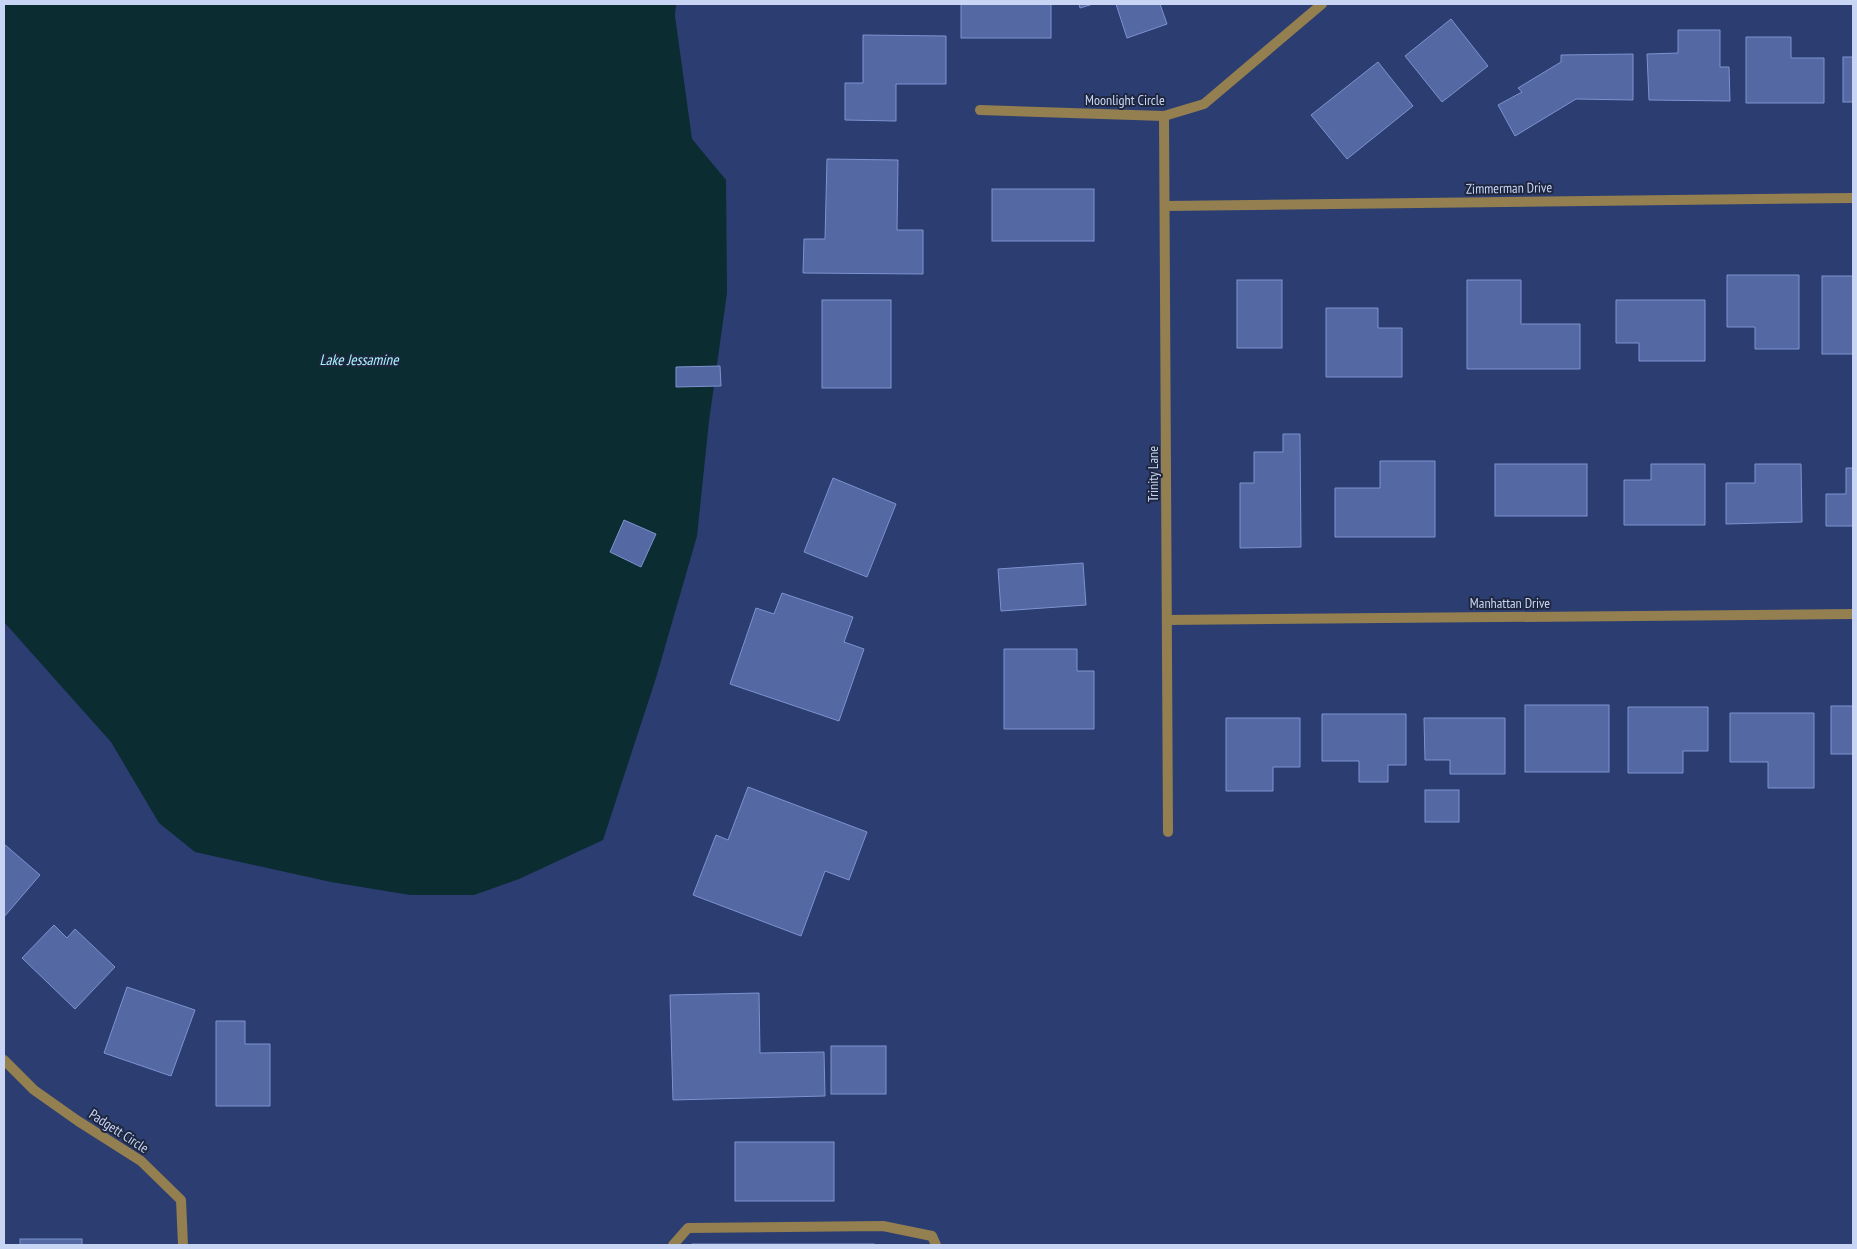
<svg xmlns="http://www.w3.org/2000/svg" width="1857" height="1249" font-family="'PT Sans Narrow',sans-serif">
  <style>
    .water { fill: #0b2c30 }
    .building { fill: #5468a3; stroke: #7d93cf }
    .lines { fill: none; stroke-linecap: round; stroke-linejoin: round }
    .lane { stroke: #937f4f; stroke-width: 10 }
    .street { stroke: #937f4f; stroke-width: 10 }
    .labels { text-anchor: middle; stroke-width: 4; stroke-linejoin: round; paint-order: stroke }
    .street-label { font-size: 14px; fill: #c8d5f5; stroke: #1e273e }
    .water-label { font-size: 15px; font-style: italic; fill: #a8f3ff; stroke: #1e273e }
  </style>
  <rect width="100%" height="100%" fill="#2c3d72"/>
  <polygon class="water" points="4,4 676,4 675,16 692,139 726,180 727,293 709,421 697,536 656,678 603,840 519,879 474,895 410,895 331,882 195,852 159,823 111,742 4,622"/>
  <g class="building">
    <rect x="961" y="4" width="90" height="34"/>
    <polygon points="1079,4 1093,4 1080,8"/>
    <polygon points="1116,4 1160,4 1167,24 1127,38"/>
    <polygon points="1451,19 1488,66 1442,102 1405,56"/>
    <polygon points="1678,30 1720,30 1720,67 1729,67 1730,101 1649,100 1647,54 1678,53"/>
    <polygon points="863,35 946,36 946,84 896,84 896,121 845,120 845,83 863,83"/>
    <polygon points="1746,37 1791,37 1791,58 1824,58 1824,103 1746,103"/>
    <polygon points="1633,54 1633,100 1576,99 1515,136 1498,105 1522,92 1518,88 1561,62 1561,55"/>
    <rect x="1843" y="57" width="10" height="45"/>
    <polygon points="1378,62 1413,106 1347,159 1311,115"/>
    <polygon points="827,159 898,160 897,230 923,230 923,274 803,273 804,239 825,239"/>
    <rect x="992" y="189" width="102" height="52"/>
    <polygon points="1727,275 1799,275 1799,349 1755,349 1755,327 1727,327"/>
    <rect x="1822" y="276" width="31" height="78"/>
    <rect x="1237" y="280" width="45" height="68"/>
    <polygon points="1467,280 1521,280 1521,324 1580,324 1580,369 1467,369"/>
    <rect x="822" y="300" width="69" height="88"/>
    <polygon points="1616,300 1705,300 1705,361 1639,361 1639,343 1616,343"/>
    <polygon points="1326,308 1378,308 1378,328 1402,328 1402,377 1326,377"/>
    <polygon points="720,366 721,386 676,387 676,367"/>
    <polygon points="1283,434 1300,434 1301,547 1240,548 1240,483 1254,483 1254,452 1283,452"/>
    <polygon points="1380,461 1435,461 1435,537 1335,537 1335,488 1380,488"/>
    <rect x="1495" y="464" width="92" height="52"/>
    <polygon points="1651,464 1705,464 1705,525 1624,525 1624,480 1651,480"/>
    <polygon points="1755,464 1801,464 1802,522 1726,524 1726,483 1755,483"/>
    <polygon points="1846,468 1853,468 1853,526 1826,526 1826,494 1846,494"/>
    <polygon points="833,478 896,504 867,577 804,552"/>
    <polygon points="624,520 656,534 641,567 610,552"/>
    <polygon points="1083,563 1086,605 1001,611 998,569"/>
    <polygon points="782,593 853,617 844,642 864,649 839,721 730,684 756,608 774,614"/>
    <polygon points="1004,649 1077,649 1077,671 1094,671 1094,729 1004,729"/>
    <rect x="1525" y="705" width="84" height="67"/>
    <rect x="1831" y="706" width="22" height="48"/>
    <polygon points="1628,707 1708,707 1708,751 1683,751 1683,773 1628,773"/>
    <polygon points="1730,713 1814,713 1814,788 1768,788 1768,762 1730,762"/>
    <polygon points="1322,714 1406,714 1406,765 1388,765 1388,782 1359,782 1359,761 1322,761"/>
    <polygon points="1226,718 1300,718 1300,767 1273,767 1273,791 1226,791"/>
    <polygon points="1424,718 1505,718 1505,774 1450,774 1450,760 1425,760"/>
    <polygon points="748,787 867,832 849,880 825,871 801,936 693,895 716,835 728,840"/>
    <rect x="1425" y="790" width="34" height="32"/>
    <polygon points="4,844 40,875 4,917"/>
    <polygon points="54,925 67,938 75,929 115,967 75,1009 22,958"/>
    <polygon points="127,987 195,1010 171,1076 104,1053"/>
    <polygon points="759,993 760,1053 824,1052 825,1096 673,1100 670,995"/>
    <polygon points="216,1021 245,1021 245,1044 270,1044 270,1106 216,1106"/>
    <rect x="831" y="1046" width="55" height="48"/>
    <rect x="735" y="1142" width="99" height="59"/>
    <rect x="20" y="1239" width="62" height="6"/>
    <rect x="692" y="1244" width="182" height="1"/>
  </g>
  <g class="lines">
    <polyline class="lane" points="673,1245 688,1228 883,1226 932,1236 936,1245"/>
    <g class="street">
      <polyline points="980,110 1164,116 1204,104 1322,4"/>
      <polyline points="1164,116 1168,832"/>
      <polyline points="1165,206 1853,198"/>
      <polyline points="1167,620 1853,614"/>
      <polyline points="4,1060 34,1090 78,1121 141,1161 181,1200 183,1245"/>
    </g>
  </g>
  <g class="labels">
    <g class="street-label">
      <text x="1125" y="105">Moonlight Circle</text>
      <text transform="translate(1509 188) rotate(-1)" y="5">Zimmerman Drive</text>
      <text transform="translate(1153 474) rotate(-90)" y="5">Trinity Lane</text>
      <text x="1510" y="608">Manhattan Drive</text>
      <text transform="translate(119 1131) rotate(33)" y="5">Padgett Circle</text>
    </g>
    <g class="water-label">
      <text x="359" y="365">Lake Jessamine</text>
    </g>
  </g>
  <rect width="1857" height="1249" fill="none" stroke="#c8d5f5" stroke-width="10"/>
</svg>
